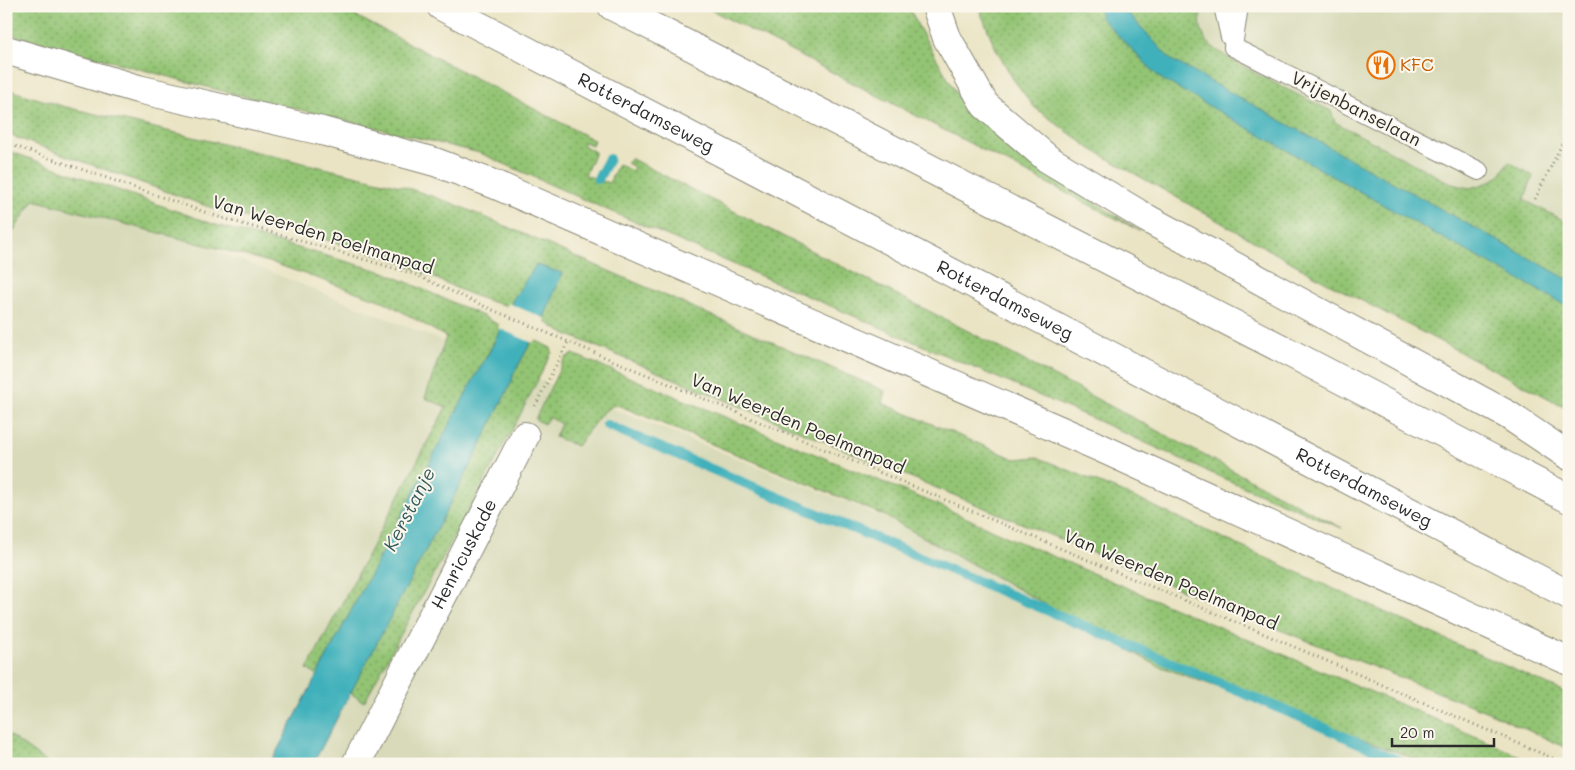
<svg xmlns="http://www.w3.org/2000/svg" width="1575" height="770" font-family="Mali,sans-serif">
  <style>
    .built { fill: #d8dab9 }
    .grass { fill: url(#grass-dots); stroke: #5f784f }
    .water { fill: #41b1bb; stroke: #366e73 }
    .pier { fill: #eae4c4 }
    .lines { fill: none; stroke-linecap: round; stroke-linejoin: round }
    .stream { stroke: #41b1bb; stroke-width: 10 }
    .lane-casing { stroke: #8a8878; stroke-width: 20 }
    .street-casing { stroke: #8a8878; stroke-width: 30 }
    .highway-casing { stroke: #8a8878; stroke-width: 30 }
    .path { stroke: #8a8878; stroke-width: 3; stroke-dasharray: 1 4; stroke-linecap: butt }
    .lane { stroke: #fff; stroke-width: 18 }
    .street { stroke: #fff; stroke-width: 28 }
    .highway { stroke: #fff; stroke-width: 28 }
    .labels { text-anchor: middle; stroke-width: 4; stroke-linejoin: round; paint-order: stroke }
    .food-label { font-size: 18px; fill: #c56008; stroke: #fbf7ec; text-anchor: start }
    .street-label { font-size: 18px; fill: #2b2b2b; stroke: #fbf7ec }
    .water-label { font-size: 19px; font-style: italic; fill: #335a5d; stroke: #fbf7ec }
  </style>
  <defs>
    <pattern id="grass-dots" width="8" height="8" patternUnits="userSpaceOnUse" patternTransform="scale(1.25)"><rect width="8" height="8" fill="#93c473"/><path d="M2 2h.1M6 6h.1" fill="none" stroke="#789f5f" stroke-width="1.8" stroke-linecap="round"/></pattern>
  </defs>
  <rect width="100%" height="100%" fill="#fbf7ec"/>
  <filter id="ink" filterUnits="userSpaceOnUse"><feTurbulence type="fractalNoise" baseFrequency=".02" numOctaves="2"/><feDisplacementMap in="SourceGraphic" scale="10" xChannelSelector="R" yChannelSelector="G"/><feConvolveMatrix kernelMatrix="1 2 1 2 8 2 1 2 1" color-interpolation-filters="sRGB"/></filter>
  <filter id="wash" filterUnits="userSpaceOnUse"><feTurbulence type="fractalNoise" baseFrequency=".0096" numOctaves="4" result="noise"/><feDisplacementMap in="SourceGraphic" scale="20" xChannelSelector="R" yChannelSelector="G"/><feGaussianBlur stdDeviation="1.12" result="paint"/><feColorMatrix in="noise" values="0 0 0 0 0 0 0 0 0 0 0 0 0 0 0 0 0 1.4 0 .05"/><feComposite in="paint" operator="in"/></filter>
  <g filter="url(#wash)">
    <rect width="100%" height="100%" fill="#eae4c4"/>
    <g class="built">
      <polygon points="1202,6 1569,6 1569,223 1524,200 1533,176 1509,163 1498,177 1484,184 1470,188 1452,184 1335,121 1331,111 1228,58 1207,42 1200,27"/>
      <polygon points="6,167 10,168 1501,764 6,764"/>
    </g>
    <g class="grass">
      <polygon points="6,6 337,6 594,140 592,145 584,142 583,145 595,152 585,175 609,183 618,164 632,171 634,167 627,163 630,158 968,331 1342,528 1220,477 1098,421 605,209 480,153 214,89 6,33"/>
      <polygon points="710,6 811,6 818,9 824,9 826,6 909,6 917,24 958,96 1002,141 1058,179 1140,231 709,9"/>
      <path d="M978 6H1202C1200 19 1199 29 1206 40 1216 57 1308 99 1331 111L1335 122 1452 184 1470 188 1484 184 1498 177 1509 162 1533 176 1524 200 1569 223V409L1328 283 1091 149 1034 107 1013 79 995 47Z"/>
      <path d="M6 86 16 92 66 107 405 187 452 203 494 221 885 391 882 403 1015 459 1037 457 1131 496 1391 615 1569 694V749L1488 712 1242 615 559 331 543 320 562 273 536 265 509 306C466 298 429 272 387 257L212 208 6 134Z"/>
      <polygon points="6,150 213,224 384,272 483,316 502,327 317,675 307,669 446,407 425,398 446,337 385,302 273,263 34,200 12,233 6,230"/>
      <polygon points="533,339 551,348 552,352 517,421 364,702 350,693 469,468 512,381 513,375"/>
      <polygon points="573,354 943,507 1010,538 1477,737 1537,764 1430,764 1156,665 883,515 620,406 614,405 602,413 577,446 555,437 561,424 549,417 544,424 535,419 565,358"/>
      <polygon points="6,733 49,764 6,764"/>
    </g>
    <g class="water">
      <polygon points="1098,6 1122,6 1170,59 1569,280 1569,307 1408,219 1160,78 1101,18"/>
      <polygon points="536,265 562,273 543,320 513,375 512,381 469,468 313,764 270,764 472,382 492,347 513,299"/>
    </g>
    <polygon class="pier" points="508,303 546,319 533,343 498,328"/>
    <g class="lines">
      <g class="stream">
        <polyline points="598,179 609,159"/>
        <polyline points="607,425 1300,717 1406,764"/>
      </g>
    </g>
  </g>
  <g filter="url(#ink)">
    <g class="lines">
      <g class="lane-casing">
        <g id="lane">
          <polyline points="1223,6 1230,37"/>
          <polyline points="1239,6 1233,47 1479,171"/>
        </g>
      </g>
      <g class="street-casing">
        <g id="street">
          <path id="s1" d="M356 764 525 436"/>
        </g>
      </g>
      <g class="highway-casing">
        <g id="highway">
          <path id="s2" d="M441 6 1569 595"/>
          <polyline points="612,6 1292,354 1569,499"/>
          <polyline points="936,6 947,38 985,105 1048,159 1146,218 1508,415 1569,456"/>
          <polyline points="6,50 138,89 322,131 435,162 496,185 1101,448 1569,661"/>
        </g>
      </g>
      <g class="path">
        <polyline points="6,143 219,217 414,274 488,308 1262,633 1566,764"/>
        <polyline points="1535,199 1569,130"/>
        <polyline points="535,406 568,342"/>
      </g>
      <use href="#lane" class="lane"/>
      <use href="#street" class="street"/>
      <use href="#highway" class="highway"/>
    </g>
  </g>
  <defs>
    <g id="restaurant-ring" transform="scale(1.4375)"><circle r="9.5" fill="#fbf7ec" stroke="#e8710a" stroke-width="1.5"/><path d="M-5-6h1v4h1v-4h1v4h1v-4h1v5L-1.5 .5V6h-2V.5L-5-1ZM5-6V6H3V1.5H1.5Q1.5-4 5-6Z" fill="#e8710a"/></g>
  </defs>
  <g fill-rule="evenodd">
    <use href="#restaurant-ring" x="1381" y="65"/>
  </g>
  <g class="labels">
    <g class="food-label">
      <text x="1400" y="71">KFC</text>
    </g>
    <g class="street-label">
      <text transform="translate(1356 109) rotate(27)" y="6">Vrijenbanselaan</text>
      <text dy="6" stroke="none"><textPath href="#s2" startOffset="231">Rotterdamseweg</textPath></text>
      <text transform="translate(323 235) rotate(17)" y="6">Van Weerden Poelmanpad</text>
      <text dy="6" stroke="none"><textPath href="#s2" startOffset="636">Rotterdamseweg</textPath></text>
      <text transform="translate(798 424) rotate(23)" y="6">Van Weerden Poelmanpad</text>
      <text dy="6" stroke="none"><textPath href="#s2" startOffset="1041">Rotterdamseweg</textPath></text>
      <text dy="6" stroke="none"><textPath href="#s1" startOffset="236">Henricuskade</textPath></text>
      <text transform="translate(1171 580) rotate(23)" y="6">Van Weerden Poelmanpad</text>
    </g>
    <g class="water-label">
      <text transform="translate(409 509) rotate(-63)" y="7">Kerstanje</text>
    </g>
  </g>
  <rect width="1575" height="770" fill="none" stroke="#fbf7ec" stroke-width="25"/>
  <path d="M1392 738v8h102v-8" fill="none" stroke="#2b2b2b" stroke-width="2.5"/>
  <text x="1400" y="738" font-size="15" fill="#2b2b2b" stroke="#fbf7ec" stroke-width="4" paint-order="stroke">20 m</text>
</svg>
